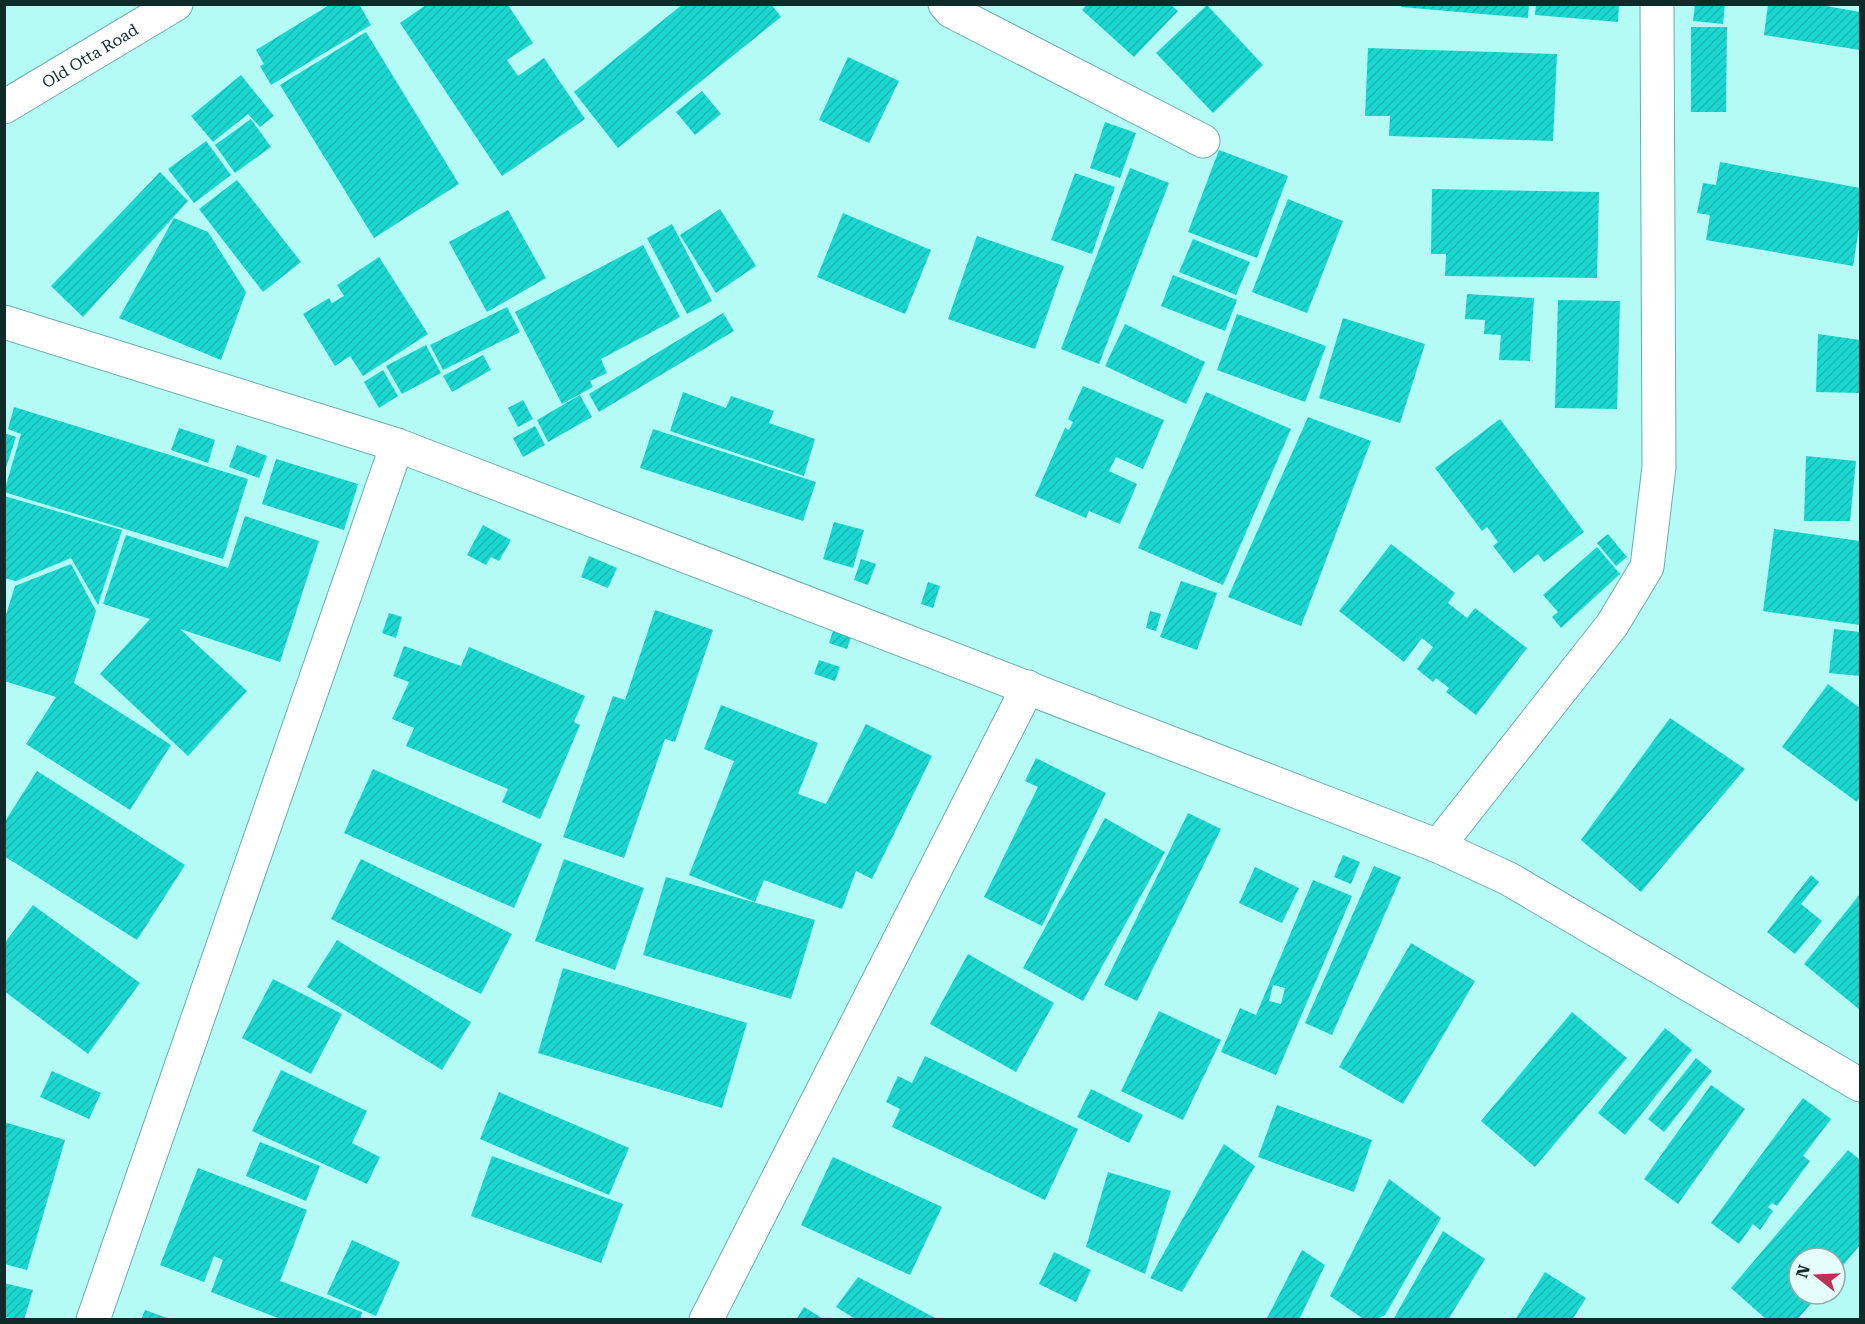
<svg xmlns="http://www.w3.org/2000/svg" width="1865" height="1324" font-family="'Roboto Serif',serif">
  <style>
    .building { fill: url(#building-hatch); fill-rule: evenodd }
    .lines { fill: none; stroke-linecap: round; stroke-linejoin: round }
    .minor-casing { stroke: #69ada9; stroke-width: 35 }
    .minor { stroke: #fff; stroke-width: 33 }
    .labels { text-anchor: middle; stroke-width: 5; stroke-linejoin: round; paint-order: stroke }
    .street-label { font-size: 16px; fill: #0e2b2a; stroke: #e3fefb }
  </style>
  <defs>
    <pattern id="building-hatch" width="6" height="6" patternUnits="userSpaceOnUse" patternTransform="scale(1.5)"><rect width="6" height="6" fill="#1bd7d0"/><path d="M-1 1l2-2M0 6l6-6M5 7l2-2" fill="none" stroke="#18b9b3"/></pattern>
  </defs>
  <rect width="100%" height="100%" fill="#b4faf5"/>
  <g class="building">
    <polygon points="331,4 359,4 371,25 271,85 260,66 264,64 256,50"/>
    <polygon points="683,4 771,4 781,17 618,148 574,92"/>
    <polygon points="1087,4 1170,4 1178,11 1134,57 1082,10"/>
    <polygon points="1402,4 1529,4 1528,18 1401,7"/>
    <polygon points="1536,4 1619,4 1618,22 1535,15"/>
    <polygon points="1695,4 1725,4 1723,24 1693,21"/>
    <polygon points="1768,4 1815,4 1860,12 1860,50 1764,35"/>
    <polygon points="426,5 508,5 533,43 507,60 518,76 544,58 585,119 502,176 400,23"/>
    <polygon points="1207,5 1263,65 1213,113 1156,53"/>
    <polygon points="1691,27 1727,27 1726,112 1691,112"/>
    <polygon points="366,32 459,184 374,238 280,85"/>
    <polygon points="1368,48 1557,54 1553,141 1389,136 1390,116 1365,116"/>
    <polygon points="848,57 899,81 869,143 819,120"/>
    <polygon points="241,75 274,116 260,127 248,114 213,142 191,116"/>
    <polygon points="702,91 721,114 695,135 676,112"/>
    <polygon points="251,119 271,147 235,173 215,145"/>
    <polygon points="1105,122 1136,133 1120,178 1090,168"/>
    <polygon points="206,141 231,175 194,203 168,169"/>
    <polygon points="1219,150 1288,176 1257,258 1188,232"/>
    <polygon points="1720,162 1860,188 1860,222 1853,266 1706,240 1710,215 1697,213 1703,183 1716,185"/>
    <polygon points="1130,168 1169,183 1099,364 1061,349"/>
    <polygon points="160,172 188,201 83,317 51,286"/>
    <polygon points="1075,173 1115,187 1092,254 1051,240"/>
    <polygon points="237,180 301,262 263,292 199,209"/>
    <polygon points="1432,189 1599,192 1597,278 1445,276 1446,254 1431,254"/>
    <polygon points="1288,199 1343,221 1307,313 1252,292"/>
    <polygon points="720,209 756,266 716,293 680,235"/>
    <polygon points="508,210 546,278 487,312 449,242"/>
    <polygon points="843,213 931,250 905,314 817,277"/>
    <polygon points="174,218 208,232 246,292 221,360 119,318"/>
    <polygon points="672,224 712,301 687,314 647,238"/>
    <polygon points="977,236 1064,266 1035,349 948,319"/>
    <polygon points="1193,239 1250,262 1236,295 1179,272"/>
    <polygon points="643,245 680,317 601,359 607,373 590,381 593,387 562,404 515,312"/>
    <polygon points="379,257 428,334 363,376 350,356 335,366 303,314 329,298 332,303 344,296 337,285"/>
    <polygon points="1173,275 1237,300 1225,331 1161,306"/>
    <polygon points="1467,294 1534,298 1530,361 1499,360 1501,335 1484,334 1485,320 1465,319"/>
    <polygon points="1558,300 1620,301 1617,409 1555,408"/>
    <polygon points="507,307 520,332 443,370 430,345"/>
    <polygon points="723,313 734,331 599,412 589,394"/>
    <polygon points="1237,314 1326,346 1305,402 1217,370"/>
    <polygon points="1343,318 1425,344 1400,423 1319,398"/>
    <polygon points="1125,324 1205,362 1186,404 1105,366"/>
    <polygon points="1818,334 1860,340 1860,393 1816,392"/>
    <polygon points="426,345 441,373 402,394 386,366"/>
    <polygon points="483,355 491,370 452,392 443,376"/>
    <polygon points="383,370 398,396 379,408 364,382"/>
    <polygon points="1083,386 1164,420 1143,469 1116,457 1109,471 1137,484 1120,524 1089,511 1086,518 1035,496 1065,428 1069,430 1073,422 1068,419"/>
    <polygon points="683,392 726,408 731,396 774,411 769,423 815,439 804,476 670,431"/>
    <polygon points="1206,392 1291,429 1223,585 1138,548"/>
    <polygon points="580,395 592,417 548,442 537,420"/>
    <polygon points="523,400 533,419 518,427 508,408"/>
    <polygon points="14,407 248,479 223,559 4,492 21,434 8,429"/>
    <polygon points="1308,417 1371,441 1301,626 1228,597"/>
    <polygon points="1500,419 1584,532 1544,562 1538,554 1514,573 1493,546 1498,542 1487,527 1482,531 1435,468"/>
    <polygon points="535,426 545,445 523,457 513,438"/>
    <polygon points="179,428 215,440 208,463 171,450"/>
    <polygon points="653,429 816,482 803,521 640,468"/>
    <polygon points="4,433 16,437 5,471 4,471"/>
    <polygon points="237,445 267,456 259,478 229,467"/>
    <polygon points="1806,456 1856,461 1850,521 1804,521"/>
    <polygon points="276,459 358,484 344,530 262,504"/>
    <polygon points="4,496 122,530 98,605 71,558 16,581 4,578"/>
    <polygon points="245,516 319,541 280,662 180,629 247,691 188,756 100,674 150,619 103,604 126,535 228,568"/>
    <polygon points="834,522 864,530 853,568 823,559"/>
    <polygon points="483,525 511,540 499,561 491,557 486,565 467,555"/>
    <polygon points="1774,529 1860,541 1860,625 1763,611"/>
    <polygon points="1608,534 1627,557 1616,566 1597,543"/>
    <polygon points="1391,544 1455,593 1448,603 1467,618 1475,608 1527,648 1476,715 1446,692 1449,688 1436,678 1433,682 1417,669 1433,647 1422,638 1404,662 1339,611"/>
    <polygon points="1597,547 1620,574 1561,628 1552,617 1558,612 1543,595"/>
    <polygon points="589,556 617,568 608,588 581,577"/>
    <polygon points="861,559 876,564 868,585 854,580"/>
    <polygon points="71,564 96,611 74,683 171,745 130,810 26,744 56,697 4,681 4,621 15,586"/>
    <polygon points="1181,581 1217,593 1197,650 1160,637"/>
    <polygon points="928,582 940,586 933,608 921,604"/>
    <polygon points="655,610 713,630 675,742 665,739 624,858 563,837 613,696 625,700"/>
    <polygon points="1150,611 1161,614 1156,631 1146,628"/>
    <polygon points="389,613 402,617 396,638 382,633"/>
    <polygon points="834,628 852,634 847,649 829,643"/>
    <polygon points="1834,629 1860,632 1860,676 1829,673"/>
    <polygon points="404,646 461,666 469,647 585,696 574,722 580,725 540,819 502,802 508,789 406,746 414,728 392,719 409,682 393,676"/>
    <polygon points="819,660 840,667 835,681 814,674"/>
    <polygon points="1828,684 1860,708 1860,797 1857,802 1782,747"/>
    <polygon points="721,705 818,743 798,794 826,804 866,724 932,756 872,879 856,871 842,909 764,880 755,902 689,875 734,761 704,749"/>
    <polygon points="1670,718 1745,769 1641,892 1581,840"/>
    <polygon points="1036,758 1106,793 1042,926 984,897 1038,787 1025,781"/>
    <polygon points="373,769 542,844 514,908 344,833"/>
    <polygon points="37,771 185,865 137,940 4,856 4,823"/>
    <polygon points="1188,813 1221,829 1137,1001 1104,985"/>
    <polygon points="1105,818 1165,852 1083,1001 1023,968"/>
    <polygon points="1343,855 1360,862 1351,884 1334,877"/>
    <polygon points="361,859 512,934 481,994 331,919"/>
    <polygon points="564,859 644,888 615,970 535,941"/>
    <polygon points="1374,866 1401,877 1332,1035 1305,1023"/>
    <polygon points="1255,867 1299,888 1282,923 1239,903"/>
    <polygon points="1811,875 1819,882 1801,904 1822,921 1795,954 1767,932"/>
    <polygon points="666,877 815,920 791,999 643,955"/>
    <path d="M1313 880 1352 896 1276 1075 1221 1052 1240 1008 1256 1015ZM1273 985 1285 988 1281 1004 1269 1001Z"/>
    <polygon points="1860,894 1860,1010 1804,964"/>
    <polygon points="33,905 140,983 88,1054 4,991 4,944"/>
    <polygon points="337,940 471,1022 442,1070 307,987"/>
    <polygon points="1411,943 1475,981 1403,1104 1339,1067"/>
    <polygon points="968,954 1054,1003 1016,1072 930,1024"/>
    <polygon points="563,968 747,1023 722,1108 538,1053"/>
    <polygon points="273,979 342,1014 311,1074 242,1038"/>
    <polygon points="1159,1011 1221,1040 1183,1120 1121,1091"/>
    <polygon points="1572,1012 1627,1058 1535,1167 1481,1121"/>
    <polygon points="1665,1028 1692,1050 1625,1135 1598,1113"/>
    <polygon points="925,1056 1078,1129 1045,1200 892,1127 900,1109 886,1102 898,1076 912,1083"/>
    <polygon points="1696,1058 1712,1071 1664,1132 1648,1119"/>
    <polygon points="281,1070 367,1111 352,1143 380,1157 367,1184 252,1131"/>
    <polygon points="52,1071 101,1093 89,1119 40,1097"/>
    <polygon points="1711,1085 1745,1109 1678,1204 1644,1179"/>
    <polygon points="1091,1089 1143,1115 1129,1143 1077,1117"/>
    <polygon points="499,1092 629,1148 609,1195 480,1139"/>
    <polygon points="1803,1098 1831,1119 1803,1156 1810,1161 1777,1206 1772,1203 1768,1207 1773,1211 1760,1230 1753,1224 1739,1244 1711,1223"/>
    <polygon points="1277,1105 1372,1140 1354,1192 1258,1157"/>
    <polygon points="4,1122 65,1140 27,1270 4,1264"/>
    <polygon points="260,1142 320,1166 306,1201 246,1176"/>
    <polygon points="1224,1144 1255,1166 1182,1292 1150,1278"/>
    <polygon points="1848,1150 1860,1160 1860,1245 1835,1275 1835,1258 1799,1258 1799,1294 1819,1294 1797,1320 1767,1320 1731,1288"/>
    <polygon points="492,1156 623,1204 601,1263 471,1216"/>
    <polygon points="833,1157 942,1207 910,1275 801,1225"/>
    <polygon points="198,1168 307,1210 280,1281 362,1312 360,1320 283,1320 211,1292 223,1260 214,1256 204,1282 160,1265"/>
    <polygon points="1108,1172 1171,1191 1145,1274 1086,1247"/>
    <polygon points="1389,1179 1441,1218 1385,1315 1375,1320 1365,1320 1330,1296"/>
    <polygon points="1443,1231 1485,1259 1448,1320 1393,1320"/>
    <polygon points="352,1240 400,1262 376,1316 327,1294"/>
    <polygon points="1302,1250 1325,1265 1299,1320 1266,1320"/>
    <polygon points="1054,1252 1091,1270 1076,1302 1039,1284"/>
    <polygon points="1545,1272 1586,1298 1572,1320 1515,1320"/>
    <polygon points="858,1277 939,1320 857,1320 836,1307"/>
    <polygon points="4,1283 33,1290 24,1320 4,1317"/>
    <polygon points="804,1307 825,1320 796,1320"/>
    <polygon points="145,1310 170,1319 170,1320 141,1320"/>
  </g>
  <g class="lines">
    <g class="minor-casing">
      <g id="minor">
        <polyline points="945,4 951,11 1203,141"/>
        <path id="s1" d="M4 107 176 4"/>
        <polyline points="4,322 397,445 93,1320"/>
        <polyline points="397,445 1438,846 1509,879 1860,1085"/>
        <polyline points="1438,846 1612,625 1647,567 1659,467 1657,4"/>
        <polyline points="706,1320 1028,687"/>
      </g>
    </g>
    <use href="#minor" class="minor"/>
  </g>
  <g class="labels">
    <g class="street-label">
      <text dy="6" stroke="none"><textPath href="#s1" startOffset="100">Old Otta Road</textPath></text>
    </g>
  </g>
  <rect width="1865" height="1324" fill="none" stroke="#0e2b2a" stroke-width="12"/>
  <g transform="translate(1817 1276) rotate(288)"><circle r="28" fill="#e3fefb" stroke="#8eaaa7" stroke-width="1.5"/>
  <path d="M0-4.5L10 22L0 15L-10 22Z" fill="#c03056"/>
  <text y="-9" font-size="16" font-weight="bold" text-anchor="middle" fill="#0e2b2a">N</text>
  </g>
</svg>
